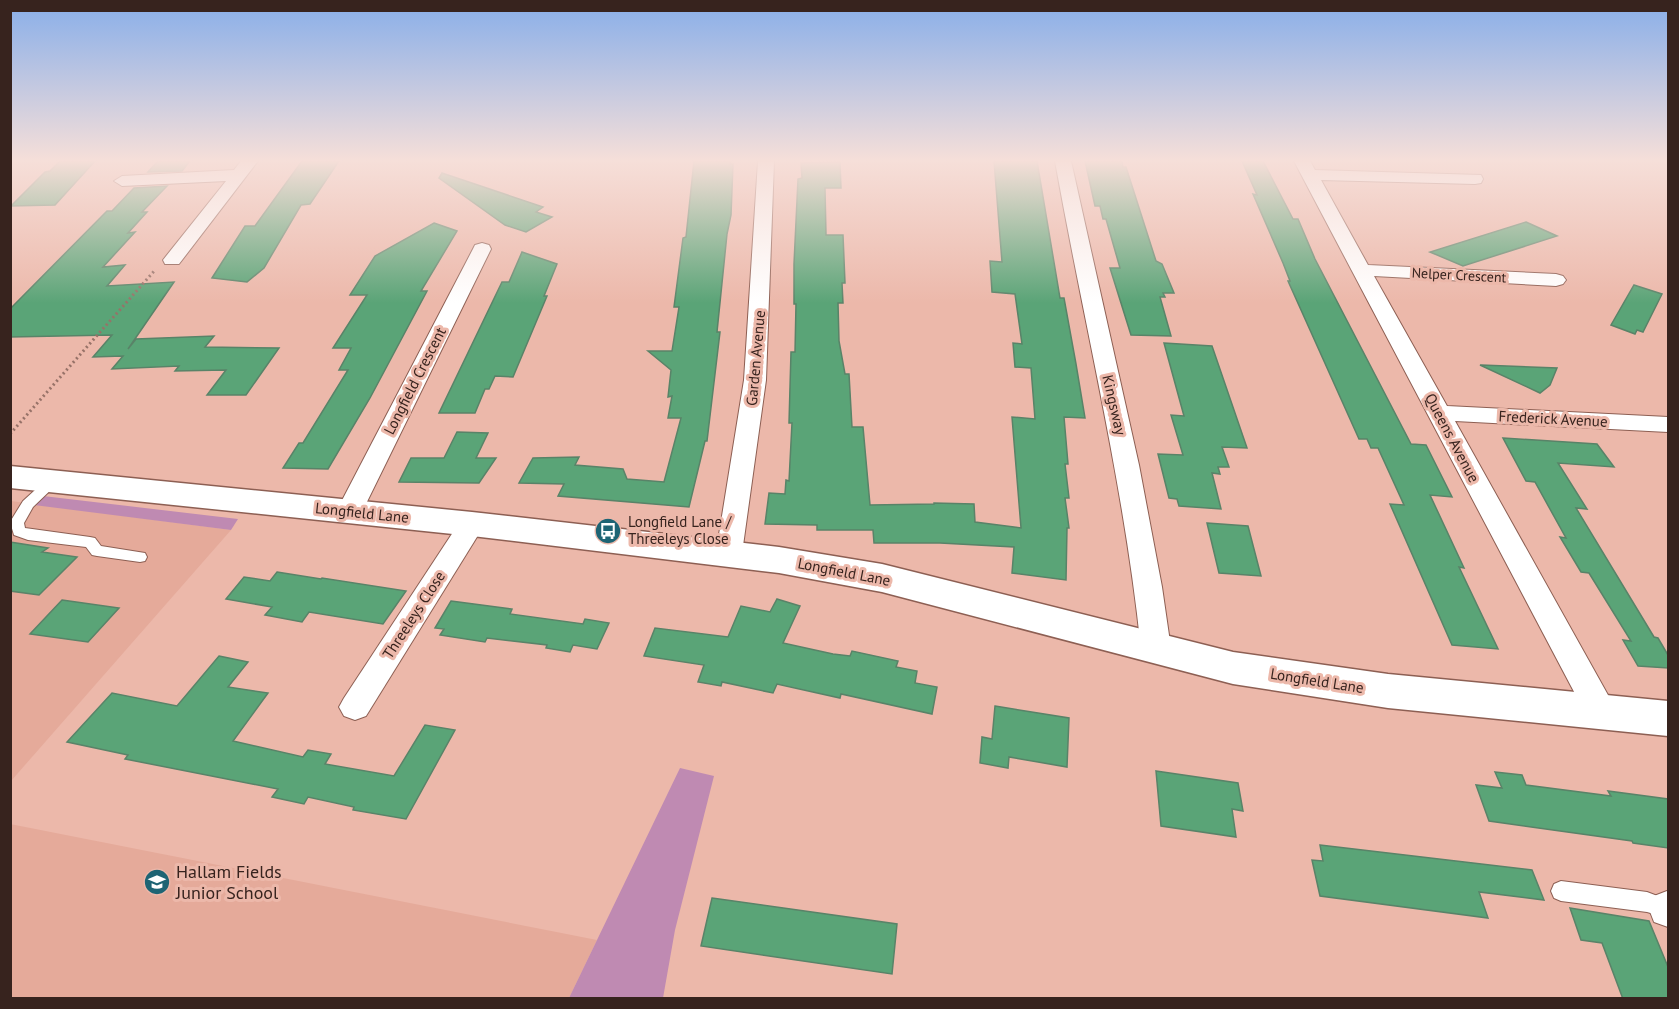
<svg xmlns="http://www.w3.org/2000/svg" width="1679" height="1009" font-family="'PT Sans',sans-serif">
  <style>
    .built { fill: #e5aa9a }
    .green { fill: #bf8ab2 }
    .building { fill: #5aa477; stroke: #598368; stroke-width: 1.5 }
    .lines { fill: none; stroke-linecap: round; stroke-linejoin: round }
    .service-casing { stroke: #8d5f53; stroke-width: 2 }
    .minor-casing { stroke: #8d5f53; stroke-width: 2 }
    .tertiary-casing { stroke: #8d5f53; stroke-width: 3 }
    .path { stroke: #977268; stroke-width: 3; stroke-dasharray: 2 3; stroke-linecap: butt }
    .service { fill: #fff; fill-rule: evenodd }
    .minor { fill: #fff; fill-rule: evenodd }
    .tertiary { fill: #fff; fill-rule: evenodd }
    .labels { text-anchor: middle; stroke-width: 6; stroke-linejoin: round; paint-order: stroke }
    .far-street-label { font-size: 14px; fill: #37231e; stroke: #ecb8aa }
    .street-label { font-size: 15px; fill: #37231e; stroke: #ecb8aa }
    .poi-label { font-size: 15px; fill: #37231e; stroke: #ecb8aa; text-anchor: start }
    .near-poi-label { font-size: 18px; fill: #37231e; stroke: #ecb8aa; text-anchor: start }
  </style>
  <rect width="100%" height="100%" fill="#ecb8aa"/>
  <g class="built">
    <polygon points="11,501 231,530 11,781"/>
    <polygon points="10,824 597,940 569,998 11,998"/>
  </g>
  <g class="green">
    <polygon points="43,496 238,519 231,530 34,505"/>
    <polygon points="680,768 714,776 675,930 663,998 569,998"/>
  </g>
  <g class="building">
    <polygon points="60,161 95,161 55,205 11,206 45,172 50,171"/>
    <polygon points="158,161 190,161 182,171 148,172"/>
    <polygon points="302,161 339,161 310,204 301,205 264,268 247,282 212,278 245,226 255,226"/>
    <polygon points="694,161 731,161 730,164 733,164 731,215 727,234 717,332 720,332 707,441 705,441 689,507 558,496 564,484 519,483 533,458 579,457 575,465 623,469 627,479 664,482 681,418 668,418 672,396 668,397 671,370 648,351 672,351 679,307 674,307 683,238 686,237"/>
    <polygon points="994,161 1037,161 1060,298 1064,298 1076,364 1085,418 1064,417 1068,464 1065,464 1069,498 1065,498 1069,528 1067,528 1066,580 1012,573 1014,547 940,543 874,543 873,530 817,530 817,525 765,524 769,493 785,494 786,480 789,481 792,423 789,423 791,352 795,352 796,304 794,304 794,264 798,179 802,178 801,163 840,162 841,188 825,188 826,235 843,235 845,283 842,283 843,303 838,303 839,341 845,374 849,374 852,427 863,427 870,505 934,504 934,503 974,504 975,522 1021,528 1012,417 1035,419 1031,368 1015,367 1013,343 1022,344 1015,294 992,292 990,261 1002,262"/>
    <polygon points="1085,161 1122,161 1123,167 1126,167 1156,261 1162,264 1174,293 1163,293 1165,297 1160,297 1171,336 1131,335 1110,268 1120,268 1106,219 1103,219 1100,206 1095,206"/>
    <polygon points="1242,161 1263,161 1293,219 1298,219 1315,259 1411,444 1426,445 1452,497 1430,495 1464,568 1459,567 1498,649 1452,645 1390,504 1404,505 1378,448 1371,448 1367,439 1359,439 1288,281 1290,281 1283,263 1253,194 1257,195"/>
    <polygon points="442,173 543,207 536,212 552,217 526,232 505,225 439,178"/>
    <polygon points="167,186 142,212 147,212 128,233 135,232 103,267 125,265 107,286 174,282 128,349 136,339 214,336 205,347 279,348 246,395 207,395 226,370 175,371 179,366 112,369 123,356 93,357 112,335 10,337 10,309 107,211 112,211 134,188"/>
    <polygon points="1526,222 1557,236 1463,266 1430,252"/>
    <polygon points="434,223 457,231 421,291 427,291 370,398 328,469 283,468 299,443 303,443 348,370 339,370 351,348 333,348 367,295 350,295 375,256"/>
    <polygon points="522,252 557,264 544,296 547,296 513,377 495,376 489,389 485,389 475,413 439,413 502,282 509,282"/>
    <polygon points="1634,285 1662,294 1643,332 1637,330 1635,334 1611,325"/>
    <polygon points="1164,343 1212,346 1247,448 1222,447 1229,467 1218,467 1220,474 1212,473 1221,509 1179,506 1177,499 1169,498 1158,454 1183,455 1171,415 1184,416"/>
    <polygon points="1480,365 1481,365 1557,368 1550,385 1540,393"/>
    <polygon points="457,432 488,433 476,458 496,458 479,483 399,482 411,458 444,458"/>
    <polygon points="1503,438 1597,444 1614,467 1558,463 1587,509 1576,508 1654,637 1658,638 1668,655 1668,668 1638,666 1623,640 1631,641 1589,573 1581,572 1560,537 1566,538 1535,482 1526,481"/>
    <polygon points="1207,523 1248,526 1261,576 1219,573"/>
    <polygon points="10,542 48,548 42,552 77,557 39,595 10,591"/>
    <polygon points="277,572 321,579 322,578 406,591 383,624 309,612 302,622 265,615 272,607 226,599 244,577 270,581"/>
    <polygon points="777,599 800,606 783,643 833,654 850,656 852,651 898,661 896,667 917,671 915,683 937,687 932,714 841,694 840,698 777,684 773,693 722,682 721,686 698,682 704,665 644,656 655,628 728,637 741,606 770,612"/>
    <polygon points="62,600 119,608 88,642 30,634"/>
    <polygon points="451,601 512,609 510,614 583,624 585,619 609,623 597,649 573,645 570,652 546,648 547,645 487,638 485,642 440,635 444,629 435,628"/>
    <polygon points="219,656 248,662 228,687 268,693 233,741 303,757 308,750 331,754 325,764 394,776 425,725 455,730 406,819 353,810 354,807 308,797 304,804 272,797 278,789 125,759 128,755 67,742 112,693 177,706"/>
    <polygon points="995,706 1069,718 1067,767 1009,757 1008,768 980,763 982,737 992,739"/>
    <polygon points="1156,771 1238,783 1243,811 1232,809 1236,837 1161,826"/>
    <polygon points="1495,772 1522,775 1526,785 1611,796 1608,791 1668,799 1668,848 1633,843 1632,841 1489,821 1476,785 1502,788"/>
    <polygon points="1320,845 1532,870 1544,900 1479,892 1488,918 1320,896 1312,860 1323,861"/>
    <polygon points="712,898 897,924 892,974 701,946"/>
    <polygon points="1570,908 1649,921 1668,967 1668,999 1623,999 1602,943 1581,940"/>
  </g>
  <g class="lines">
    <g class="service-casing">
      <g id="service">
        <polygon points="51,478 58,483 33,507 24,523 25,528 90,537 95,538 101,546 145,553 147,557 145,561 140,562 97,556 92,555 86,547 28,540 14,535 10,522 23,501 46,480"/>
        <polygon points="1561,881 1647,892 1668,900 1668,918 1647,912 1561,901 1554,898 1551,891 1554,884"/>
      </g>
    </g>
    <g class="minor-casing">
      <g id="minor">
        <polygon points="241,161 258,161 179,264 165,264 163,260 226,181 122,186 114,181 122,176 234,170"/>
        <polygon points="758,161 774,161 766,380 742,553 738,560 729,563 720,560 716,553 744,380"/>
        <path d="M1055 161H1071L1139 465 1162 587 1171 649 1166 657 1156 661 1146 657 1141 649C1124 484 1084 324 1055 161Z"/>
        <polygon points="1294,161 1310,161 1315,170 1481,175 1483,179 1481,183 1475,184 1321,180 1368,265 1556,274 1563,276 1566,280 1563,284 1556,286 1374,276 1447,406 1668,417 1668,432 1455,421 1613,704 1618,714 1613,724 1602,728 1591,724"/>
        <polygon points="482,243 489,245 491,249 362,512 358,518 349,521 340,518 336,512 473,249 475,245"/>
        <polygon points="472,515 481,517 485,524 366,716 355,720 344,716 339,707 344,698 463,517"/>
        <polygon points="1667,891 1668,891 1668,927 1654,922 1649,909 1654,896"/>
      </g>
    </g>
    <g class="tertiary-casing">
      <polygon id="tertiary" points="10,466 472,512 779,547 882,564 1233,652 1388,674 1668,701 1668,736 1388,708 1233,684 882,592 779,573 472,536 10,488"/>
    </g>
    <polyline class="path" points="10,434 155,270"/>
    <use href="#service" class="service"/>
    <use href="#minor" class="minor"/>
    <use href="#tertiary" class="tertiary"/>
  </g>
  <linearGradient id="sky" x2="0" y2="1"><stop stop-color="#88aee9"/><stop offset="0.53" stop-color="#f6dfd9"/><stop offset="1" stop-color="#f6dfd9" stop-opacity="0"/></linearGradient>
  <rect width="1679" height="303" fill="url(#sky)"/>
  <defs>
    <g id="bus-disc" transform="scale(1.35)"><circle r="9.5" fill="#1e6474" stroke="#ecb8aa"/><path d="M-5-6H5V4H4V6H2V4H-2V6H-4V4H-5ZM-3.5-4V0h7V-4ZM-3.5 1.2v1.5H-2V1.2ZM2 1.2v1.5H3.5V1.2Z" fill="#fff"/></g>
    <g id="school-disc" transform="scale(1.35)"><circle r="9.5" fill="#1e6474" stroke="#ecb8aa"/><path d="M0-5L7-2L0 1L-7-2ZM-4 1L0 2.5L4 1V4Q0 6-4 4Z" fill="#fff"/></g>
  </defs>
  <g fill-rule="evenodd">
    <use href="#bus-disc" x="608" y="531"/>
    <use href="#school-disc" x="157" y="882"/>
  </g>
  <g class="labels">
    <g class="far-street-label">
      <text transform="translate(1459 275) rotate(3)" y="5">Nelper Crescent</text>
    </g>
    <g class="street-label">
      <text transform="translate(756 358) rotate(-85)" y="5">Garden Avenue</text>
      <text transform="translate(415 381) rotate(-63)" y="5">Longfield Crescent</text>
      <text transform="translate(1114 405) rotate(77)" y="5">Kingsway</text>
      <text transform="translate(1553 419) rotate(3)" y="5">Frederick Avenue</text>
      <text transform="translate(1452 438) rotate(62)" y="5">Queens Avenue</text>
      <text transform="translate(362 513) rotate(6)" y="5">Longfield Lane</text>
      <text transform="translate(844 572) rotate(11)" y="5">Longfield Lane</text>
      <text transform="translate(414 615) rotate(-57)" y="5">Threeleys Close</text>
      <text transform="translate(1317 681) rotate(9)" y="5">Longfield Lane</text>
    </g>
    <g class="poi-label">
      <text x="628" y="527">Longfield Lane /<tspan x="628" dy="17">Threeleys Close</tspan></text>
    </g>
    <g class="near-poi-label">
      <text x="176" y="878">Hallam Fields<tspan x="176" dy="21">Junior School</tspan></text>
    </g>
  </g>
  <rect width="1679" height="1009" fill="none" stroke="#37231e" stroke-width="24"/>
</svg>
